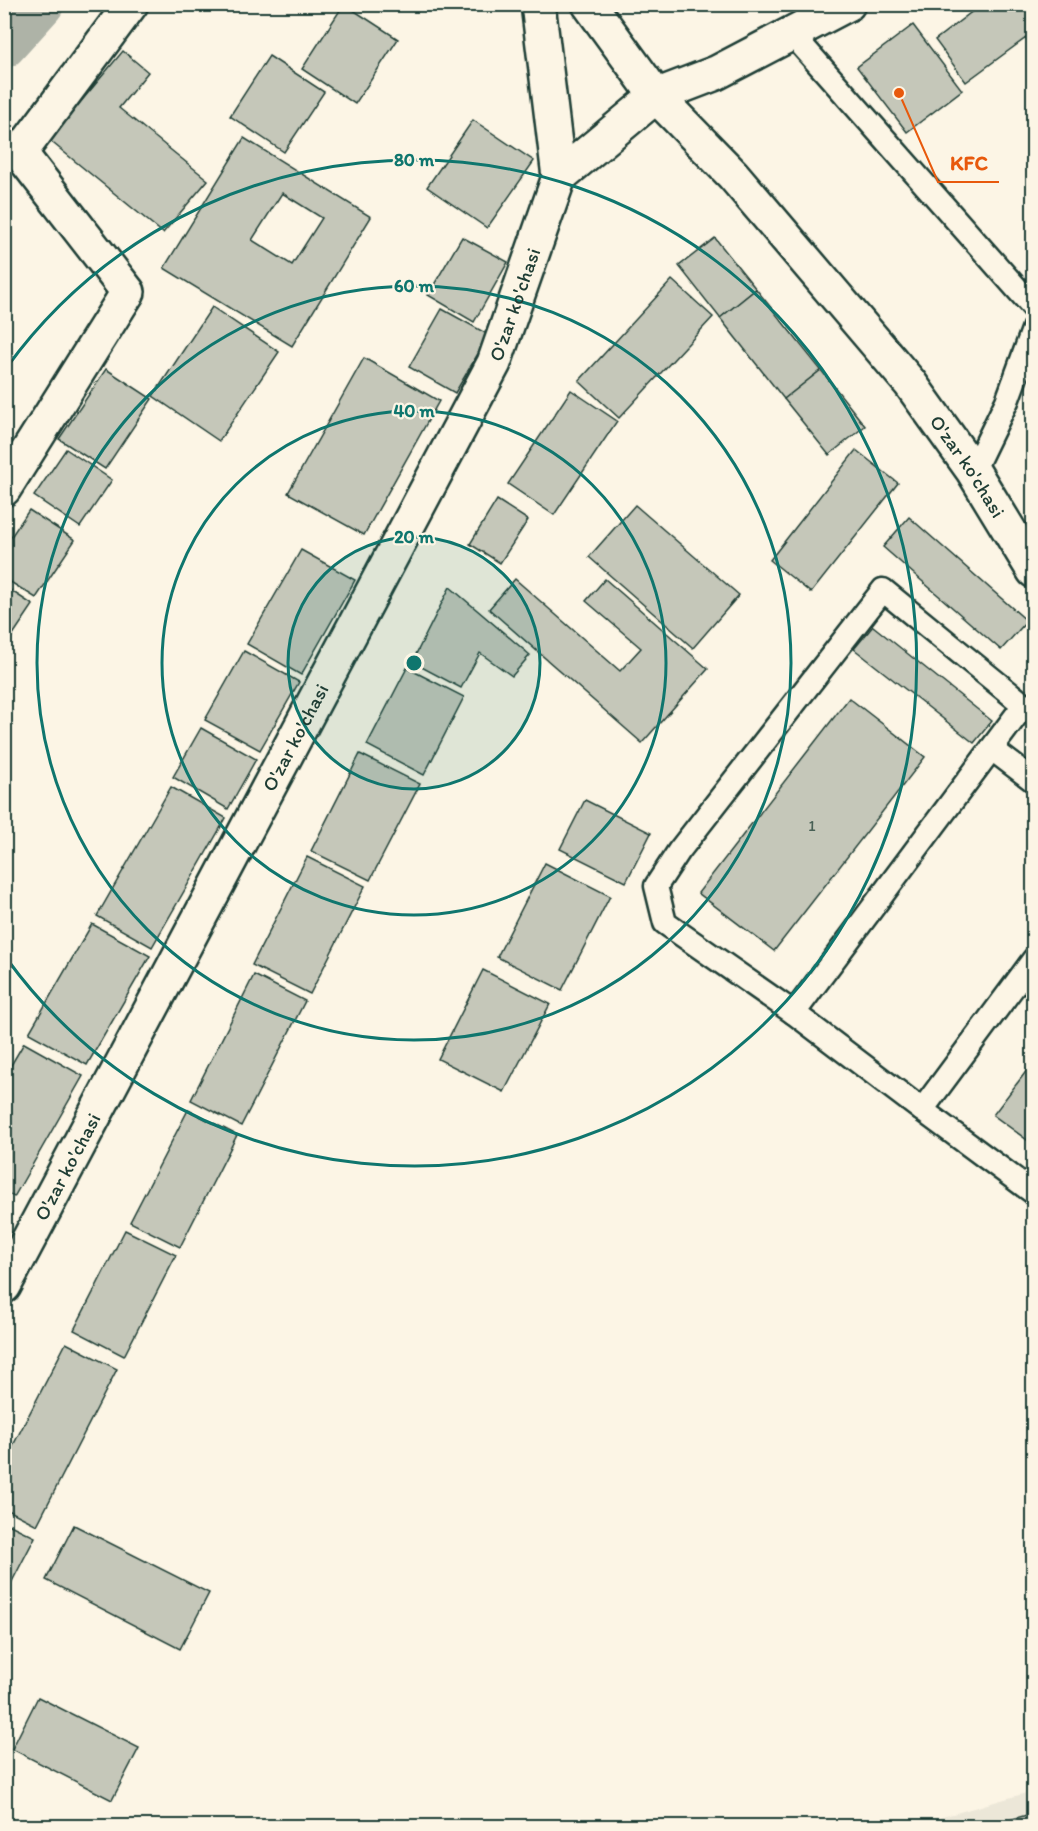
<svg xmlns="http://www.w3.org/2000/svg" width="1038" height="1831" font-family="Itim,sans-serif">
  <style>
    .built { fill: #ece7d8 }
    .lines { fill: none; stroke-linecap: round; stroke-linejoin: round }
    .canal { stroke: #aeb3a7; stroke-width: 44 }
    .building { fill: #c5c7b9; stroke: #1f3d34; stroke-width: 1.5; fill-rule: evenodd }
    .service-casing { stroke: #1f3d34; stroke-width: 27 }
    .minor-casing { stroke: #1f3d34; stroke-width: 38 }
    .service { stroke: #fcf5e5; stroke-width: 22 }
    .minor { stroke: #fcf5e5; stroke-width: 33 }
    .ring { fill: none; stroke: #0f766e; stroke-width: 3 }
    .labels { text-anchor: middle; stroke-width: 4.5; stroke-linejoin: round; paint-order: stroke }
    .number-label { font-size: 16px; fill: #486055 }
    .street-label { font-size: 20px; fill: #1f3d34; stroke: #fcf5e5 }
    .centre { fill: #0f766e; stroke: #fcf5e5; stroke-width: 3 }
    .ring-label { font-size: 18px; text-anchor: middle; font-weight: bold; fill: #0f766e; stroke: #fcf5e5; stroke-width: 4.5; stroke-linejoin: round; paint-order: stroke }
    .leader { fill: none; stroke: #e8590c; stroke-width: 2 }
    .callout-dot { fill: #e8590c; stroke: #fcf5e5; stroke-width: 2 }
    .callout-label { font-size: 21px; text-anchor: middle; font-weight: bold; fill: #e8590c; stroke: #fcf5e5; stroke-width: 4.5; stroke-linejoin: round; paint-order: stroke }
  </style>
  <rect width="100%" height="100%" fill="#fcf5e5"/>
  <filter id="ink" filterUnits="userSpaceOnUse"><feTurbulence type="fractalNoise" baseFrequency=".0167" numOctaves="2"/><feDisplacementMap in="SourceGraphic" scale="12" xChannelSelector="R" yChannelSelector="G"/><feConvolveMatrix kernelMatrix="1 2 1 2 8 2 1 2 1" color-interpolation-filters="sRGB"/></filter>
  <g filter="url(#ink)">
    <polygon class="built" points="1033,1791 1033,1826 911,1826"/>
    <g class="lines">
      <polyline class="canal" points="4,46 42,4"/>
    </g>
    <g class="building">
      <polygon points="344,4 398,39 355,104 302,69"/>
      <polygon points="982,4 1034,4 1034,32 966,82 935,40"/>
      <polygon points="913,25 962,90 907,132 857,67"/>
      <polygon points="123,51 148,72 119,108 208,180 163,233 49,140"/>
      <polygon points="269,56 324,92 284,152 230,116"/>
      <polygon points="473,120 534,161 487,228 427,187"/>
      <path d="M244 138 371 217 292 346 164 268ZM282 193 322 218 292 265 252 240Z"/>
      <polygon points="462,237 508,262 474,322 428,295"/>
      <polygon points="715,238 756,289 720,318 679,266"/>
      <polygon points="672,280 713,317 619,418 579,381"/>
      <polygon points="756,289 821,370 784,399 720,318"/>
      <polygon points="212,307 279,352 219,441 153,396"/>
      <polygon points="442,309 489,335 455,393 409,367"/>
      <polygon points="364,358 439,401 364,535 288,493"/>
      <polygon points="106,369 152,399 105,469 59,439"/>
      <polygon points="821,370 865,426 829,455 784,399"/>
      <polygon points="571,390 617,421 554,515 508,484"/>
      <polygon points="66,449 112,480 80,527 34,496"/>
      <polygon points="856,450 898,483 811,593 770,560"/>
      <polygon points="497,500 528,520 500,563 470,544"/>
      <polygon points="635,505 739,595 693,648 589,557"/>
      <polygon points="29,510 75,540 36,598 4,578 4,547"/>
      <polygon points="909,517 1027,621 1001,650 883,547"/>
      <polygon points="301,550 355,580 301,675 247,644"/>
      <polygon points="515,579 620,671 641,648 586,601 605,579 708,669 642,743 489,609"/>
      <polygon points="4,586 33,605 4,648"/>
      <polygon points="450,587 530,655 512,676 480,653 461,688 412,662"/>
      <polygon points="873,626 992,721 974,743 854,649"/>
      <polygon points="244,651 299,682 260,750 205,720"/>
      <polygon points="407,668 464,697 424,775 367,745"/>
      <polygon points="849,698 925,757 774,951 698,893"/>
      <polygon points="201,728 256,759 228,809 173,777"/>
      <polygon points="360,754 420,784 370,880 311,851"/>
      <polygon points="171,787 226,818 152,947 97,916"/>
      <polygon points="585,800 651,833 626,882 560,849"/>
      <polygon points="307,857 365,886 310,994 252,965"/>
      <polygon points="545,863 610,896 562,990 497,957"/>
      <polygon points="92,924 150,956 87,1065 29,1033"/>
      <polygon points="483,970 550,1004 504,1092 438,1059"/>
      <polygon points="254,975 305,1001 241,1126 191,1100"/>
      <polygon points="24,1043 83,1076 14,1197 4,1191 4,1077"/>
      <polygon points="1034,1061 1034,1145 993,1115"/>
      <polygon points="188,1110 237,1135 180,1247 130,1222"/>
      <polygon points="125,1230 176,1255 124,1356 74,1330"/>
      <polygon points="66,1343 117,1369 37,1525 4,1508 4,1463"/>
      <polygon points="4,1522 35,1537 4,1597"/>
      <polygon points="74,1525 209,1593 180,1649 46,1580"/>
      <polygon points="38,1697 139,1748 112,1800 12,1749"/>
      <polygon points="1034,1813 1034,1826 988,1826"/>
    </g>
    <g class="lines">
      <g class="service-casing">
        <g id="service">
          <polyline points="791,33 1034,308"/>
          <polyline points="973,471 1007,401 1034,327"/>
          <polyline points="1024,705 794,1013 922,1110 1034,959"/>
          <polyline points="992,749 1034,781"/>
          <polyline points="794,1013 665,923 656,886 679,851 883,590 1024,705 1034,704"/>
          <polyline points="922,1110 1034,1193"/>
        </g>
      </g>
      <g class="minor-casing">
        <g id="minor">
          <path id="s1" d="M848 4 716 73 656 96 733 175 910 383 973 471 1034 571"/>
          <polyline points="559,177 656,96 589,4"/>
          <polyline points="4,489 128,292 20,153 131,4"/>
          <path id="s2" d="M4 1286 494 363 559 177 538 4"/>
        </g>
      </g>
      <use href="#service" class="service"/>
      <use href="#minor" class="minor"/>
    </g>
  </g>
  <circle cx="414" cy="663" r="126" fill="#0f766e" fill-opacity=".12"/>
  <g class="ring">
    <circle cx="414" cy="663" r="126"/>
    <circle cx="414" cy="663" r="252"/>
    <circle cx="414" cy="663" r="377"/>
    <path d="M7 367A503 503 0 1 1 7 959"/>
  </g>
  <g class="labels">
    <g class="number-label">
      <text x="812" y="831">1</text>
    </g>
    <g class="street-label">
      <text dy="7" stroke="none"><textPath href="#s2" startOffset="1107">O'zar ko'chasi</textPath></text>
      <text dy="7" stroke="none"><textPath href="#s1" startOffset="698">O'zar ko'chasi</textPath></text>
      <text dy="7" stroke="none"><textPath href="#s2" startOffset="621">O'zar ko'chasi</textPath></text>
      <text dy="7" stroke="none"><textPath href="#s2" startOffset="135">O'zar ko'chasi</textPath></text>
    </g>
  </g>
  <circle cx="414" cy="663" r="9" class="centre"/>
  <g class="ring-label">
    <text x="414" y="166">80 m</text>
    <text x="414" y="292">60 m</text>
    <text x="414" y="417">40 m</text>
    <text x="414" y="543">20 m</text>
  </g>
  <path class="leader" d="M899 93L938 182H999"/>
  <circle class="callout-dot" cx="899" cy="93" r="6"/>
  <g class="callout-label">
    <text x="969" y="170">KFC</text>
  </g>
  <rect width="1038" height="1831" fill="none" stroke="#fcf5e5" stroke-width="24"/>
  <rect x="12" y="12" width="1014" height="1807" fill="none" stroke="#1f3d34" stroke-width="2" filter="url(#ink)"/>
</svg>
